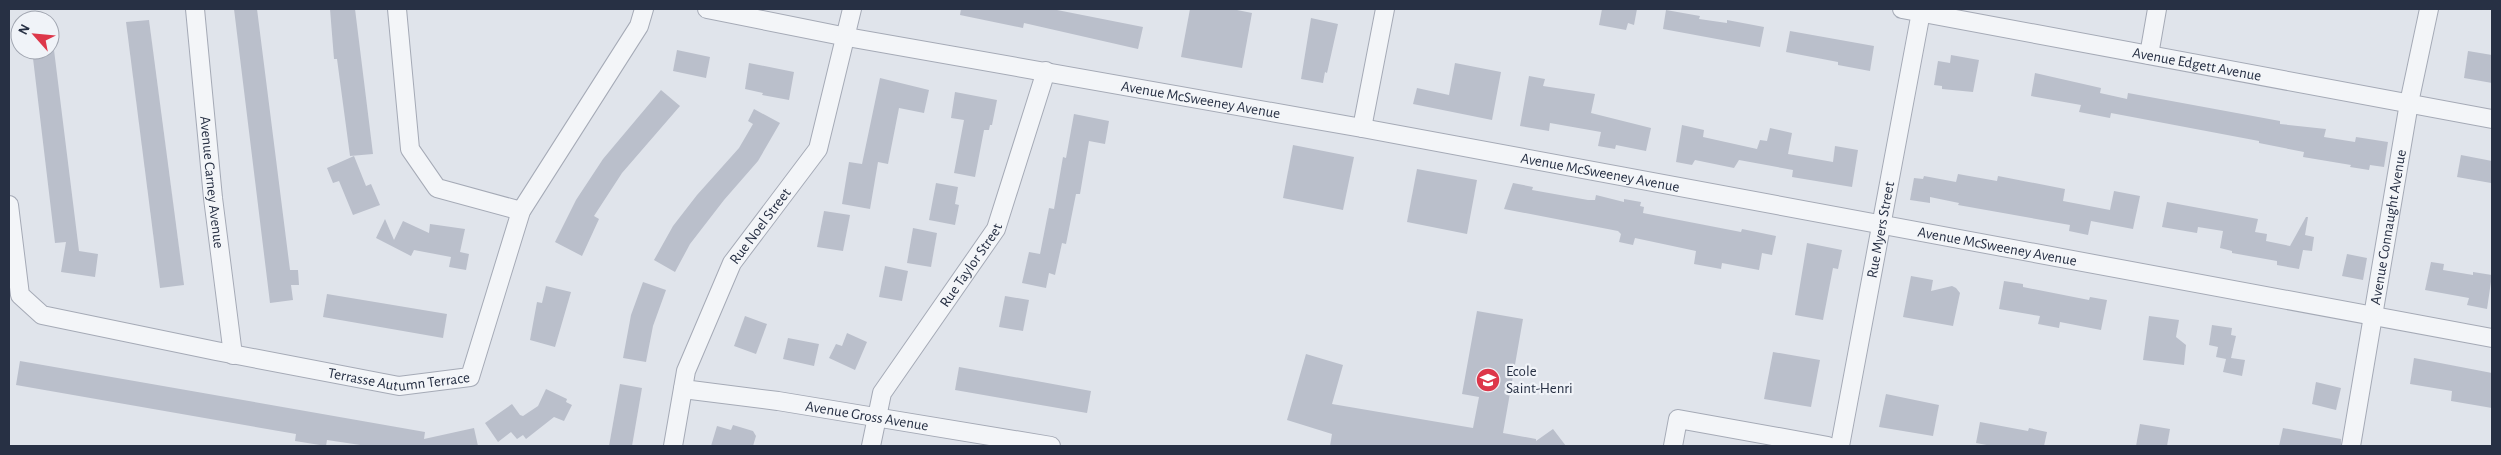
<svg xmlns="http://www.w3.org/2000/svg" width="2501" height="455" font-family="'Alegreya Sans',sans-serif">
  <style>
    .building { fill: #babfcb }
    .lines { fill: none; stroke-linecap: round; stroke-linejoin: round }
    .minor-casing { stroke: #a5aab6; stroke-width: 20 }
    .minor { stroke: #f3f5f8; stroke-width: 18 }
    .labels { text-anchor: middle; stroke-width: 4.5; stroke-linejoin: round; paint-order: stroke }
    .street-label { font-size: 15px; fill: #273044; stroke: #f0f3f8 }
    .poi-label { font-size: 15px; fill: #273044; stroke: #f0f3f8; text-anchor: start }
  </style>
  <rect width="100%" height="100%" fill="#e0e4eb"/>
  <g class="building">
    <polygon points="234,9 257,9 290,270 298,270 299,285 291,285 293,300 270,303"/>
    <polygon points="330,9 355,9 373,154 350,156 337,59 334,59"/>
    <polygon points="961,9 1052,9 1143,27 1138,49 1024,23 1023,28 960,15"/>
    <polygon points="1190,9 1232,9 1252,13 1242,68 1181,57"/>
    <polygon points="1602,9 1637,9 1634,25 1628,23 1626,30 1599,25"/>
    <polygon points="1666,10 1700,16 1699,19 1727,23 1727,20 1764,27 1760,47 1663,29"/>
    <polygon points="1311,18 1338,24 1327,73 1325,72 1323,83 1301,79"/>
    <polygon points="149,20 184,285 160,288 126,22"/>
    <polygon points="1790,31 1874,46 1870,71 1838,65 1838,62 1786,52"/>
    <polygon points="32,50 54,50 79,251 98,254 95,277 61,272 66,242 55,243"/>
    <polygon points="677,50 710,57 706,78 673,71"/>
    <polygon points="2468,51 2492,55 2492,83 2464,78"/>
    <polygon points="1951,55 1979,60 1973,92 1942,89 1942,86 1934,85 1938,61 1950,63"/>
    <polygon points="749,63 794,72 789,100 762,95 763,93 745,89"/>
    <polygon points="1455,63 1501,72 1492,120 1413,104 1417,88 1449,95"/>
    <polygon points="2035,73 2101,88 2100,93 2127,99 2128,93 2280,121 2280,124 2326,129 2324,137 2355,142 2356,137 2388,142 2384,167 2370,165 2369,170 2350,167 2351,165 2303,157 2304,152 2259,143 2259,141 2111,113 2110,118 2079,112 2081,105 2031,96"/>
    <polygon points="1529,76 1545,79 1543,86 1595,94 1591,113 1651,128 1646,151 1616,145 1615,149 1598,146 1601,132 1550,123 1549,131 1520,126"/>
    <polygon points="880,78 929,90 924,113 899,108 888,164 878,162 870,209 842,204 849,162 862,164"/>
    <polygon points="661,90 680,106 622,173 594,216 599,219 582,256 555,242 576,200 603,159"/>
    <polygon points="955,92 997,100 992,125 990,125 989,130 984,130 975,177 954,173 964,120 951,118"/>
    <polygon points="754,109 780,123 758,161 724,200 690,244 675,272 654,260 673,226 697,195 739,148 753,124 748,121"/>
    <polygon points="1074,114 1109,121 1105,144 1089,141 1080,194 1076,194 1066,244 1062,243 1055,275 1049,273 1046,288 1022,283 1029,252 1040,254 1049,208 1054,209 1063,157 1066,158"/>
    <polygon points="1682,125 1704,130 1703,137 1757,149 1760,140 1767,141 1770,128 1792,133 1788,154 1833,162 1835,146 1858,150 1852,187 1792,177 1793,170 1739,160 1734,168 1695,160 1692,165 1676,162"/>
    <polygon points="1293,145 1354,157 1343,210 1283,198"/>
    <polygon points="2461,155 2492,161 2491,183 2457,177"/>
    <polygon points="354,156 366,186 371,184 380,205 353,215 339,181 333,183 327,168"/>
    <polygon points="1417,169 1477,180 1467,234 1407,222"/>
    <polygon points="1958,174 1997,181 1998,176 2065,189 2063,201 2110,210 2114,191 2140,196 2133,229 2091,221 2088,235 2069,231 2070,225 1958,205 1959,203 1930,197 1930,203 1910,200 1914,178 1923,179 1924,176 1956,182"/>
    <polygon points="936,183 958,187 955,204 959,205 955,225 929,220"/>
    <polygon points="1513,183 1533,187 1532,190 1588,200 1595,200 1596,195 1624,202 1624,199 1641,202 1640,206 1644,207 1643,213 1741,232 1742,229 1776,236 1772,255 1762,253 1759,270 1722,263 1721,269 1694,264 1696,251 1635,238 1633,245 1619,242 1621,234 1618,231 1504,209"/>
    <polygon points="2167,202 2258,219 2255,232 2267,234 2266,241 2290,246 2306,217 2308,217 2305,235 2314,237 2312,251 2303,250 2299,269 2277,265 2277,261 2232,253 2232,251 2220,248 2223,231 2198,227 2197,233 2162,227"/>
    <polygon points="824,211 850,215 843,251 817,247"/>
    <polygon points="385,219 394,240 403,221 429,233 430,224 465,229 460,252 469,254 466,270 449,267 451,257 414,250 411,256 376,238"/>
    <polygon points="913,228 937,233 931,267 907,263"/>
    <polygon points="1807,243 1842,250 1838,269 1833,268 1823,320 1795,315"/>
    <polygon points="2347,254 2367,258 2363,280 2342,276"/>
    <polygon points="2431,262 2444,264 2443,270 2473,275 2473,272 2492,275 2487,309 2467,305 2469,298 2425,290"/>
    <polygon points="885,266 908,271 902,301 879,297"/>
    <polygon points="1911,276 1933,280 1931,291 1952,286 1956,288 1960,293 1953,326 1903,317"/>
    <polygon points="2004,281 2023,284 2023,287 2089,300 2090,297 2107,300 2101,330 2060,322 2059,328 2038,324 2040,316 1999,309"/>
    <polygon points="643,282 666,290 653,326 646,362 623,358 631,315"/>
    <polygon points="546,286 571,292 555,347 530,340 537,302 542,303"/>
    <polygon points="327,294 447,314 443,338 323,317"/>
    <polygon points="1005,296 1029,300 1023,331 999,327"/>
    <polygon points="1477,311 1523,319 1503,433 1536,439 1536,441 1553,429 1566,446 1330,446 1332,434 1287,420 1306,354 1343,365 1332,404 1473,428 1479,397 1462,394"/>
    <polygon points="745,316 767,324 756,354 734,346"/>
    <polygon points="2149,316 2179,320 2176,337 2186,345 2184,365 2143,360"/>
    <polygon points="2212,325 2232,328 2231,335 2236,336 2231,358 2245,360 2242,376 2223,372 2226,359 2216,357 2218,347 2209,345"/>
    <polygon points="847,333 867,342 855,370 829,358 836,344 842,346"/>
    <polygon points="788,338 819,344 814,366 783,359"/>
    <polygon points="1773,352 1820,360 1811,407 1764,399"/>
    <polygon points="2414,358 2492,373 2492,408 2451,401 2452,391 2410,384"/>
    <polygon points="20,361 425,432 424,439 474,428 478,446 367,446 327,440 326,446 295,441 296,434 16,385"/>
    <polygon points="959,367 1091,391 1087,413 955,390"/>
    <polygon points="2316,382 2341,388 2336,410 2312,404"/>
    <polygon points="620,384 642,388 632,446 609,446"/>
    <polygon points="546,389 567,399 566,402 572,405 564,421 554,417 526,439 523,435 517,439 511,432 498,442 485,423 512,404 520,415 523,416 538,406"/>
    <polygon points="1886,394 1939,405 1933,436 1879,427"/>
    <polygon points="1980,422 2028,431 2029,428 2047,432 2044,446 1992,446 1976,443"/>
    <polygon points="2140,424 2170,429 2167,446 2136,446"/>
    <polygon points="733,425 753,431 756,436 753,446 711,446 717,426 731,430"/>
    <polygon points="2283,428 2341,439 2341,446 2279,446"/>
  </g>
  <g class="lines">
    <g class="minor-casing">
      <g id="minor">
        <path id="s1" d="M195 9 213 198 233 355"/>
        <polyline points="397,9 410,149 437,188 521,211"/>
        <path id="s2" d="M707 9 847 37 1362 128 2492 338"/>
        <path id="s3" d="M1902 9 2492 119"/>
        <polyline points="2149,55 2157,9"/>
        <polyline points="1362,128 1385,9"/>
        <path id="s4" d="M9 205 20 295 42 315 216 351 399 386 470 377 521 211 639 26 644 9"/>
        <path id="s5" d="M683 389 778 401 1051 446"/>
        <path id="s6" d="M673 446 686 371 732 263 818 149 852 9"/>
        <path id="s7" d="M871 446 882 393 996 229 1046 71"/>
        <polyline points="1673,446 1678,419 1828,446"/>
        <path id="s8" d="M1840 446 1921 12"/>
        <path id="s9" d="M2351 446 2409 103 2429 9"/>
      </g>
    </g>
    <use href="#minor" class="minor"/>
  </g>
  <defs>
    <g id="school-disc" transform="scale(1.25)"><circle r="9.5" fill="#dd374a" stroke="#f0f3f8"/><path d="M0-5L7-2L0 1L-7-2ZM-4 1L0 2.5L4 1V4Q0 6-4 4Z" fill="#fff"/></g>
  </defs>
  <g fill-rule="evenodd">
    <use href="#school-disc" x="1488" y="380"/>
  </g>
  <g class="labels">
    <g class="street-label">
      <text dy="5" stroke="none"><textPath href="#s3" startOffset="300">Avenue Edgett Avenue</textPath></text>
      <text dy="5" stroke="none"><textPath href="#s2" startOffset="502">Avenue McSweeney Avenue</textPath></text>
      <text dy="5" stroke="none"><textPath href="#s2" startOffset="908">Avenue McSweeney Avenue</textPath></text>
      <text dy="5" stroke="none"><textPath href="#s1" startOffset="174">Avenue Carney Avenue</textPath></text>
      <text dy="5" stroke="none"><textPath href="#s6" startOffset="240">Rue Noel Street</textPath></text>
      <text dy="5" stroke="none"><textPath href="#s9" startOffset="222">Avenue Connaught Avenue</textPath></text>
      <text dy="5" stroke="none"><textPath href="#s8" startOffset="220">Rue Myers Street</textPath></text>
      <text dy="5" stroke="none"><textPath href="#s2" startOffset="1312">Avenue McSweeney Avenue</textPath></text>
      <text dy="5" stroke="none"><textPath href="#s7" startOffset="210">Rue Taylor Street</textPath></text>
      <text dy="5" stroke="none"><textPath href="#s4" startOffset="484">Terrasse Autumn Terrace</textPath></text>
      <text dy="5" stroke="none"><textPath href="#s5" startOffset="186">Avenue Gross Avenue</textPath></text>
    </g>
    <g class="poi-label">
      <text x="1506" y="376">Ecole<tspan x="1506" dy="17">Saint-Henri</tspan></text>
    </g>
  </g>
  <rect width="2501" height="455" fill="none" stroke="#273044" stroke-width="20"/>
  <g transform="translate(35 35) rotate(297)"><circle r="24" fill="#f0f3f8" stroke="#a0a5b0"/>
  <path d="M0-4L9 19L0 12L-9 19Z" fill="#dd374a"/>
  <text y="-8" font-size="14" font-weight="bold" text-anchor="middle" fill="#273044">N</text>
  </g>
</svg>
